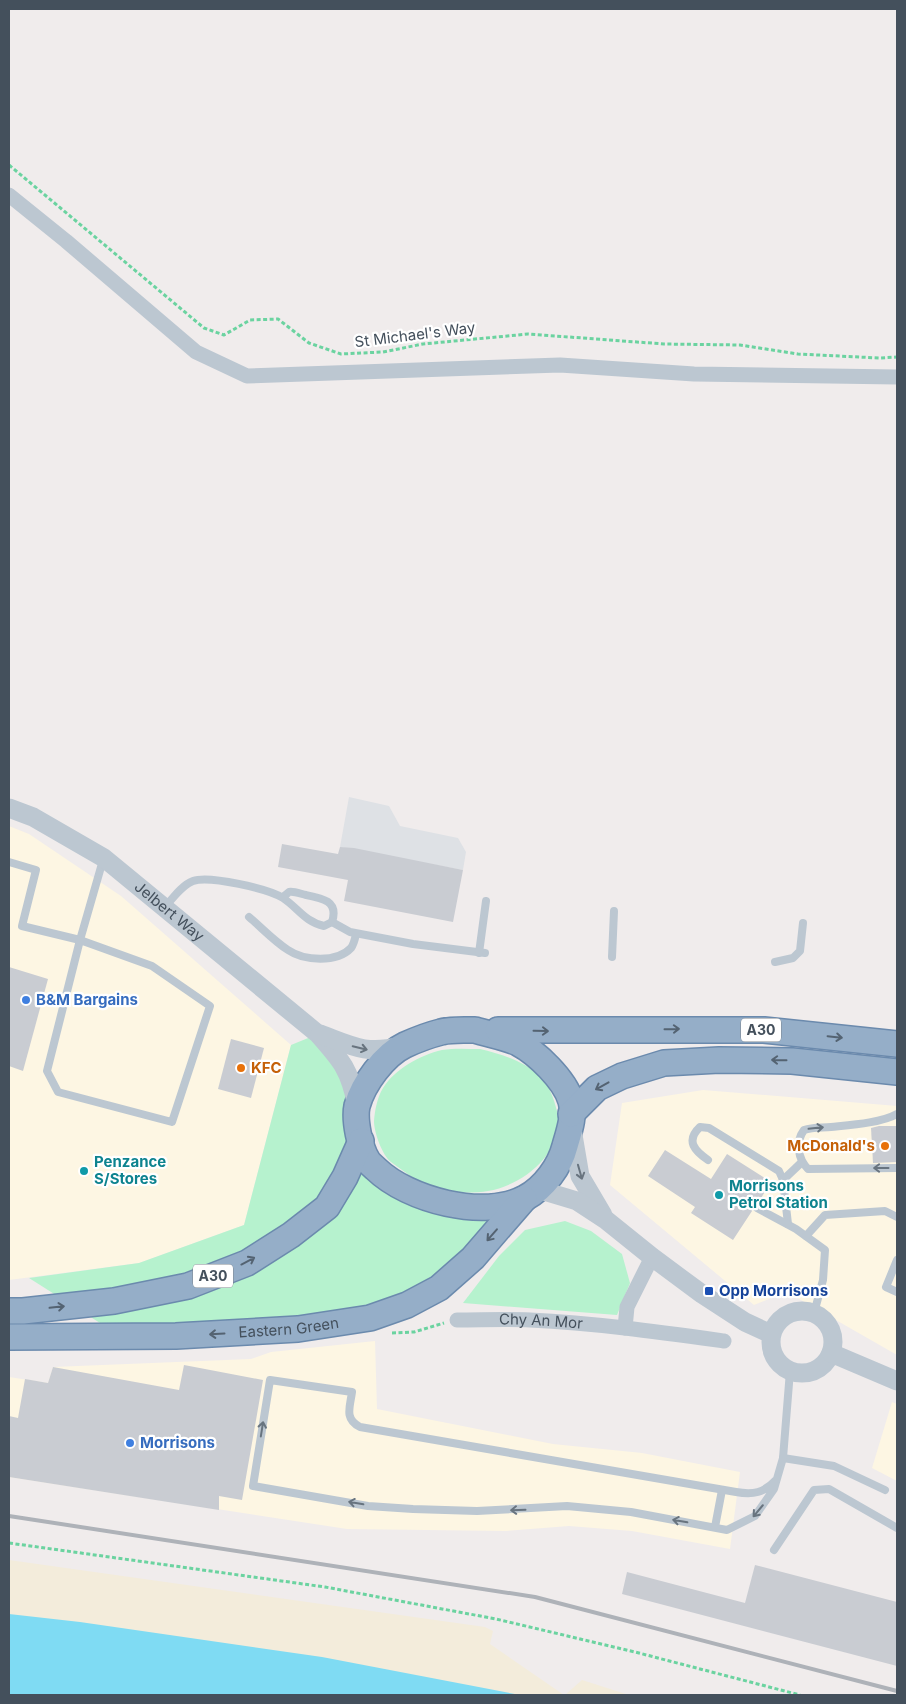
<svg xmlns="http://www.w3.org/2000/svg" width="906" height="1704" font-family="Inter,sans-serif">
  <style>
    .commercial { fill: #fdf6e3 }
    .airport { fill: #dee1e5 }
    .green { fill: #b6f2ce }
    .sand { fill: #f3ecdb }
    .water { fill: #7fdbf3 }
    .building { fill: #c9ccd2 }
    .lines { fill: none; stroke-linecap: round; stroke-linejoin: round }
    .trunk-casing { stroke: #6b8aad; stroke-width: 28 }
    .path { stroke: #6bd3a0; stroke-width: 3; stroke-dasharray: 4 2.5; stroke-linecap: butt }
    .service { stroke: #bcc7d1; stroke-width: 8 }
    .minor { stroke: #bcc7d1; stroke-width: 15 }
    .tertiary { stroke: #bcc7d1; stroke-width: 19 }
    .trunk { stroke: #95aec8; stroke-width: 25 }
    .rail { stroke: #aeb2b8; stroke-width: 4 }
    .oneway { stroke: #546372 }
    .oneway2 { stroke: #68747f }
    .shop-dot { fill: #3f7fe0; stroke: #fff; stroke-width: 2 }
    .food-dot { fill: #e8710a; stroke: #fff; stroke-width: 2 }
    .culture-dot { fill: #0f9aa8; stroke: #fff; stroke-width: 2 }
    .transit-dot { fill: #1a4fb4; stroke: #fff; stroke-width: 2 }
    .labels { text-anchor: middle; stroke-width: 4.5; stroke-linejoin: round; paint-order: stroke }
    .shield { fill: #fff; stroke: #7c848d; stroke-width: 1 }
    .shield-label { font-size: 14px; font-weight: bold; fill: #44505c }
    .street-label { font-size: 15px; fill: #44505c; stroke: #fff }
    .shop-label { font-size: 15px; font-weight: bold; fill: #366cbe; stroke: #fff; text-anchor: start }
    .food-label { font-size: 15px; font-weight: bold; fill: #c56008; stroke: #fff; text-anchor: start }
    .culture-label { font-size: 15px; font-weight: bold; fill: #0d838f; stroke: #fff; text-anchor: start }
    .transit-label { font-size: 15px; font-weight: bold; fill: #164399; stroke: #fff; text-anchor: start }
  </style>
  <rect width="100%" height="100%" fill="#f0ecec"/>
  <g class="commercial">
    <polygon points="9,826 29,834 121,896 291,1045 244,1225 139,1263 9,1280"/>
    <polygon points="703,1090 897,1106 897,1355 787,1292 754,1305 610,1185 622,1103"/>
    <polygon points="375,1341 377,1409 553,1444 642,1453 740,1472 730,1549 632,1531 569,1526 506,1531 347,1529 9,1477 10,1469 9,1468 9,1377 48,1383 53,1367 251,1359 271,1352"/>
    <polygon points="892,1402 897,1404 897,1481 872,1468"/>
  </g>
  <polygon class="airport" points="349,797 389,806 400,826 458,838 466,852 463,870 340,847"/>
  <g class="green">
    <polygon points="318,1034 343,1062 361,1141 416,1194 524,1199 403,1307 176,1336 100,1323 29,1278 139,1263 244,1225 291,1045"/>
    <path d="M480 1049C501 1054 525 1061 541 1077 549 1085 554 1099 557 1111 566 1150 525 1185 488 1191 477 1193 455 1193 443 1191 424 1187 406 1173 391 1162 382 1155 374 1132 374 1121 375 1110 377 1098 383 1088 395 1069 420 1055 442 1050 454 1048 468 1049 480 1049Z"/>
    <polygon points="565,1221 591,1231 622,1254 630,1283 617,1315 463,1303 499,1256 525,1230"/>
  </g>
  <g class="sand">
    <polygon points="9,1560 485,1627 493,1631 490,1644 564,1695 9,1695"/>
    <polygon points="582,1680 629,1695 565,1695"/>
  </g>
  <polygon class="water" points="9,1614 80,1622 322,1657 520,1695 9,1695"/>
  <g class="building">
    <polygon points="282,844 338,854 340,847 354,848 463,870 453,922 344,901 348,880 278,867"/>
    <polygon points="9,967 48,979 23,1071 9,1066"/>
    <polygon points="231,1039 264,1048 251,1098 218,1089"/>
    <polygon points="879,1126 897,1126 897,1162 873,1163 871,1128"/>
    <polygon points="665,1150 711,1179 727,1154 771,1182 758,1203 752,1205 752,1211 733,1240 691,1213 695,1207 648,1176"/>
    <polygon points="184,1365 263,1380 242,1500 219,1496 219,1510 9,1477 9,1416 18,1418 25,1379 48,1383 53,1367 179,1390"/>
    <polygon points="755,1565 897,1602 897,1666 622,1594 627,1572 745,1603"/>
  </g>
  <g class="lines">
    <g class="trunk-casing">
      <g id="trunk">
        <path d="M475 1030C488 1034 505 1037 518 1043 537 1053 565 1080 571 1101 575 1115 569 1132 565 1146 560 1166 544 1188 525 1198 484 1220 408 1200 376 1169 374 1167 370 1164 368 1161 360 1149 354 1120 357 1106 363 1084 384 1055 405 1045 416 1040 429 1035 441 1032 451 1029 464 1030 475 1030Z"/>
        <polyline points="498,1030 764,1030 897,1044"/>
        <polyline points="571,1114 597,1088 622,1076 664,1063 719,1060 792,1061 897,1072"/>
        <polyline points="9,1311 23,1311 114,1301 188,1286 247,1263 291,1235 327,1207 345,1177 361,1141"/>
        <path id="s3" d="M9 1337 176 1336 298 1329 370 1318 407 1305 439 1288 473 1258 524 1199"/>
      </g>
    </g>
    <g class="path">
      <polyline points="9,165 204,328 224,335 250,320 278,319 309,343 341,354 383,352 423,344 528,334 664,344 740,345 798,354 879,358 897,357"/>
      <polyline points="392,1333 414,1332 444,1323"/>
      <polyline points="9,1543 325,1587 496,1619 635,1652 800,1695"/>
    </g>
    <g class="service">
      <polyline points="9,862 36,870 22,926 80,940 103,860"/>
      <path d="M165 907C173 898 182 885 193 881 209 875 269 889 283 898 298 908 305 922 324 926L332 922C339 901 322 898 306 895 301 894 294 891 289 892 288 893 283 897 282 897"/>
      <path d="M249 917C262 928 274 941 288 950 304 961 337 963 351 948 354 944 355 939 356 934"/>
      <polyline points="332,922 350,932 413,944 485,953"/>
      <polygon points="80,940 152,966 210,1006 172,1122 58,1092 47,1071"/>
      <polyline points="479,953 486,901"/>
      <polyline points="612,957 614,911"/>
      <polyline points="775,962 793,958 800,951 803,923"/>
      <path d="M897 1114C881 1123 850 1125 831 1127 822 1128 813 1127 804 1130 795 1142 798 1159 808 1169L897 1168"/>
      <path d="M708 1160C695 1151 685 1141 700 1127L709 1128 779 1171 783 1180 788 1224"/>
      <polyline points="783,1180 802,1162"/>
      <polyline points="757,1208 796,1229 825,1250 823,1280 814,1313"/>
      <polyline points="806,1236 825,1215 885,1211 897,1217"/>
      <polyline points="897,1260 886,1287 897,1292"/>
      <polyline points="783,1458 834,1466 885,1490"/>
      <path d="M776 1480C764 1493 753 1495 736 1492L360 1427C344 1419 350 1407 352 1392L270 1380 253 1486 368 1506 413 1509 477 1511 567 1506 631 1512 727 1530 755 1516 774 1489 783 1458 790 1371"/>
      <polyline points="715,1527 722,1490"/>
      <polyline points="774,1550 814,1490 829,1489 897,1528"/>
    </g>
    <g class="minor">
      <polyline points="9,195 66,241 196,352 247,376 560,365 694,374 897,377"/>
      <path id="s1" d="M457 1320C481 1320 506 1319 530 1320 595 1323 659 1332 724 1341"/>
      <polyline points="625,1328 627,1307 652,1257"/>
    </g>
    <g class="tertiary">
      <path id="s2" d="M9 808 33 817 104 858 318 1034C342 1061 350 1070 357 1106"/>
      <path d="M320 1034C352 1046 366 1055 401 1046"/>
      <polyline points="572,1129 580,1176 603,1215"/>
      <polyline points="537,1189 577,1201 606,1220 652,1257 702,1294 745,1322 771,1334"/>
      <circle cx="802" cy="1342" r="31"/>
      <polyline points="831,1353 897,1381"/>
    </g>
    <use href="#trunk" class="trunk"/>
    <polyline class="rail" points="9,1516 535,1597 897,1691"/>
  </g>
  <defs><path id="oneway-shaft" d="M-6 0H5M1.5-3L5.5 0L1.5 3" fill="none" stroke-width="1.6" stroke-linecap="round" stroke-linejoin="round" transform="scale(1.25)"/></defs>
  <g class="oneway">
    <use href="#oneway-shaft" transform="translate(672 1029) rotate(-1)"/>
    <use href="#oneway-shaft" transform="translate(541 1031) rotate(1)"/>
    <use href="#oneway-shaft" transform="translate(835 1037) rotate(6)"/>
    <use href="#oneway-shaft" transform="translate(779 1060) rotate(-179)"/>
    <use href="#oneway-shaft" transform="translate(602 1086) rotate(151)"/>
    <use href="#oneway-shaft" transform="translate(492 1235) rotate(131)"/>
    <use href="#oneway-shaft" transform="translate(248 1261) rotate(-28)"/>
    <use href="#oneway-shaft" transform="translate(57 1307) rotate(-6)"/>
    <use href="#oneway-shaft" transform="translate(217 1334) rotate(177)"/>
  </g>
  <g class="oneway2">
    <use href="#oneway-shaft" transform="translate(360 1048) rotate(13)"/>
    <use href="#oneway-shaft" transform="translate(816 1128) rotate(-6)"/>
    <use href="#oneway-shaft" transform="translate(881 1168) rotate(-180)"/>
    <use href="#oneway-shaft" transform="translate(580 1172) rotate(74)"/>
    <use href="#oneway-shaft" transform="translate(262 1429) rotate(-81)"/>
    <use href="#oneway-shaft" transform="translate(356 1503) rotate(-170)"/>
    <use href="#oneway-shaft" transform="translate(518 1510) rotate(178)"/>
    <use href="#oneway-shaft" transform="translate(758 1511) rotate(130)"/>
    <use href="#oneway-shaft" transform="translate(680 1521) rotate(-170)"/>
  </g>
  <g class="shop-dot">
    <circle cx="26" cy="1000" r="5"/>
    <circle cx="130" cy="1443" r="5"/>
  </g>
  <g class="food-dot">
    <circle cx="241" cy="1068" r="5"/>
    <circle cx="885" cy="1146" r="5"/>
  </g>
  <g class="culture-dot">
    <circle cx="84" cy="1171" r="5"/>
    <circle cx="719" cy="1195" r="5"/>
  </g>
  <rect class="transit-dot" x="704" y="1286" width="10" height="10" rx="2.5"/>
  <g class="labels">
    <g class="shield">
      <rect x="741" y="1018.5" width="40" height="23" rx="4"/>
      <rect x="193" y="1264.5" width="40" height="23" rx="4"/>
    </g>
    <g class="shield-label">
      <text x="761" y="1035">A30</text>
      <text x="213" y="1281">A30</text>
    </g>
    <g class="street-label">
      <text transform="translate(415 335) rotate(-7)" y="5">St Michael's Way</text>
      <text dy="5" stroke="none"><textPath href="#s2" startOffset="192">Jelbert Way</textPath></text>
      <text dy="5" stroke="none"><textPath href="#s1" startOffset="84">Chy An Mor</textPath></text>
      <text dy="5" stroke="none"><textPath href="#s3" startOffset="280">Eastern Green</textPath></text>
    </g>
    <g class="shop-label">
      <text x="36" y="1005">B&amp;M Bargains</text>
      <text x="140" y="1448">Morrisons</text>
    </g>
    <g class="food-label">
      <text x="251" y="1073">KFC</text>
      <text x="875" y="1151" text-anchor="end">McDonald's</text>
    </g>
    <g class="culture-label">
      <text x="94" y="1167">Penzance<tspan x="94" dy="17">S/Stores</tspan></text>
      <text x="729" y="1191">Morrisons<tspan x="729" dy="17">Petrol Station</tspan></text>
    </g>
    <g class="transit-label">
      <text x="719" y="1296">Opp Morrisons</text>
    </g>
  </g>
  <rect width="906" height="1704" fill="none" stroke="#44505c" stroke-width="20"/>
</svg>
